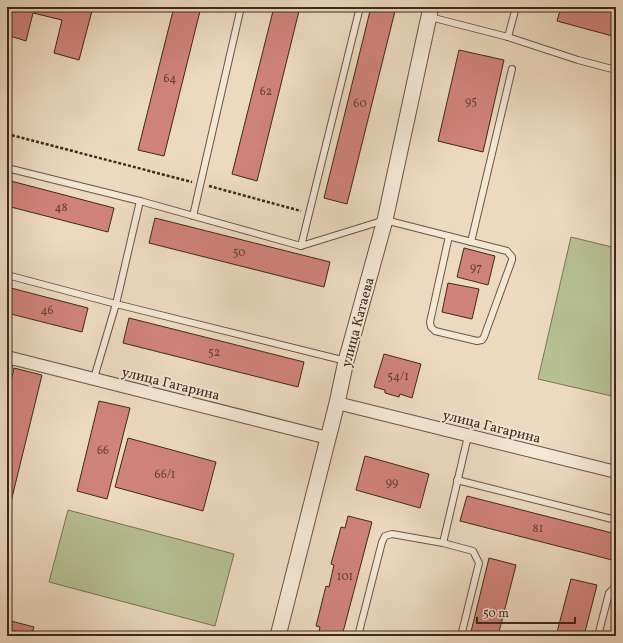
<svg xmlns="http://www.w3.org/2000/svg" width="623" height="643" font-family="Vollkorn,serif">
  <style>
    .green { fill: #b6c093; stroke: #7a7457 }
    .building { fill: #d0837a; stroke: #3e281b }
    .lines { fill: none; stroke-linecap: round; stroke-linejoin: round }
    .service-casing { stroke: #6a5444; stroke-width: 8 }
    .minor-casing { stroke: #6a5444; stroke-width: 14 }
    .tertiary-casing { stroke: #6a5444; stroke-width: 17 }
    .path { stroke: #3e281b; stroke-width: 2.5; stroke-dasharray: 3 2; stroke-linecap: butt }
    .service { stroke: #f3e7d6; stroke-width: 6 }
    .minor { stroke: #f3e7d6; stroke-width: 12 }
    .tertiary { stroke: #f3e7d6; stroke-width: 15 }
    .labels { text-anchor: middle; stroke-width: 3.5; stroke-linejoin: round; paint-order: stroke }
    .number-label { font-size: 12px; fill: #623f33 }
    .street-label { font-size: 14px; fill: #3e281b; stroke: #f3e7d6 }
  </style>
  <rect width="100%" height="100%" fill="#ecdac0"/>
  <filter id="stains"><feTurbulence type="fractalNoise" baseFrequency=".005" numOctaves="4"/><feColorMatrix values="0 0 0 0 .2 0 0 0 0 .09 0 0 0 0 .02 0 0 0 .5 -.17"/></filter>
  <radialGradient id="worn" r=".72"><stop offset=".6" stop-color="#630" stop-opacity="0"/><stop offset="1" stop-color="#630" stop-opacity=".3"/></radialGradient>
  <g class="green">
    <polygon points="571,237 616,248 616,397 538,379"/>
    <polygon points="68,510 234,554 215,626 49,582"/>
  </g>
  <g class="building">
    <polygon points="8,7 93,7 79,60 54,53 62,20 33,13 26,41 7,35"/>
    <polygon points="174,7 201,7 164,156 138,150"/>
    <polygon points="274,7 300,7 257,181 232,174"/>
    <polygon points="371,7 396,7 347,204 324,198"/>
    <polygon points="561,7 605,7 616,10 616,37 557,21"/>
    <polygon points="459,50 504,60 483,152 438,141"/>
    <polygon points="7,180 114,208 108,232 7,206"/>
    <polygon points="155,218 330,262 324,287 149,243"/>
    <polygon points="464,248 495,256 488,285 457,277"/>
    <polygon points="448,283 479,289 472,319 442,312"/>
    <polygon points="7,287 88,308 82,332 7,313"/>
    <polygon points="129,318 304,362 298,387 123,343"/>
    <polygon points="384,354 421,364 412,398 400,394 399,397 385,393 385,390 374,387"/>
    <polygon points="14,368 42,375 7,518 7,398"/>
    <polygon points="99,401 130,408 107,499 77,491"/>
    <polygon points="128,438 216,462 203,511 115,487"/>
    <polygon points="365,456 429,474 420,508 356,490"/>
    <polygon points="467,496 616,534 616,561 460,521"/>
    <polygon points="348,516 372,522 342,636 318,636 320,627 316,626 326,586 329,587 334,565 331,564 341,527 345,528"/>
    <polygon points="489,558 516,565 498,636 470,636"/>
    <polygon points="571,579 597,585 584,636 556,636"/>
    <polygon points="7,620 34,627 31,636 7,636"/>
  </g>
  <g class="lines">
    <g class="service-casing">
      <g id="service">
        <polyline points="430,17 508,37 578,60 616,70"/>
        <polyline points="508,37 516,7"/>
        <polyline points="7,168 140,201 301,246 385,220 507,251 512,257 512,260 484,337 482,340 477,341 435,331 431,327 430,322 449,236"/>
        <polyline points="193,216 241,7"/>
        <polyline points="471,242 512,69"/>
        <polyline points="301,246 360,7"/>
        <polyline points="7,275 116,304 346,361"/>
        <polyline points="7,375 11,358"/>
        <polyline points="94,378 116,304 140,201"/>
        <polyline points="457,480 616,520"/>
        <polyline points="443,543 468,436"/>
        <polyline points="358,636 382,542 385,536 392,534 443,543 473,551 479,563 461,636"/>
        <polyline points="598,636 609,593 613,589 616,589"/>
      </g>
    </g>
    <g class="minor-casing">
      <g id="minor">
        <polyline points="7,357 328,438"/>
        <polyline points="337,403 616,472"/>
      </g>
    </g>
    <g class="tertiary-casing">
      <polyline id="tertiary" points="278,636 337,403 346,361 385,220 431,7"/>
    </g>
    <g class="path">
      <polyline points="7,134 192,182"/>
      <polyline points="209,186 301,211"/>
    </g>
    <use href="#service" class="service"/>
    <use href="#minor" class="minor"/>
    <use href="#tertiary" class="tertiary"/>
  </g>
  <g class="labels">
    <g class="number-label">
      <text x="170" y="82">64</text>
      <text x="266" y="95">62</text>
      <text x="471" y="105">95</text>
      <text x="360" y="107">60</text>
      <text x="61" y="211">48</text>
      <text x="239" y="256">50</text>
      <text x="476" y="271">97</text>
      <text x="47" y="314">46</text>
      <text x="214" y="356">52</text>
      <text x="398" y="380">54/1</text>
      <text x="103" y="454">66</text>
      <text x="165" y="478">66/1</text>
      <text x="392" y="486">99</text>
      <text x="538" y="532">81</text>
      <text x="345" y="580">101</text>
    </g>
    <g class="street-label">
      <text transform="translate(357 322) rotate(-75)" y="5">улица Катаева</text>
      <text transform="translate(171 383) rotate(14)" y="5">улица Гагарина</text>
      <text transform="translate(492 426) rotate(14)" y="5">улица Гагарина</text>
    </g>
  </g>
  <rect width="623" height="643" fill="none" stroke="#ecdac0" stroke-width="24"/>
  <rect x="8" y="8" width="607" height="627" fill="none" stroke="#3e281b" stroke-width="2"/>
  <rect x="12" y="12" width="599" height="619" fill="none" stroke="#3e281b"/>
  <path d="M477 617v6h98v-6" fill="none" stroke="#3e281b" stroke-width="2"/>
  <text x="483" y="617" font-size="12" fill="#3e281b" stroke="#f3e7d6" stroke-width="3" paint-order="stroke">50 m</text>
  <rect width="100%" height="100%" filter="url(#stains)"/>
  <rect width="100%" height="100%" fill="url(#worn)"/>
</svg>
